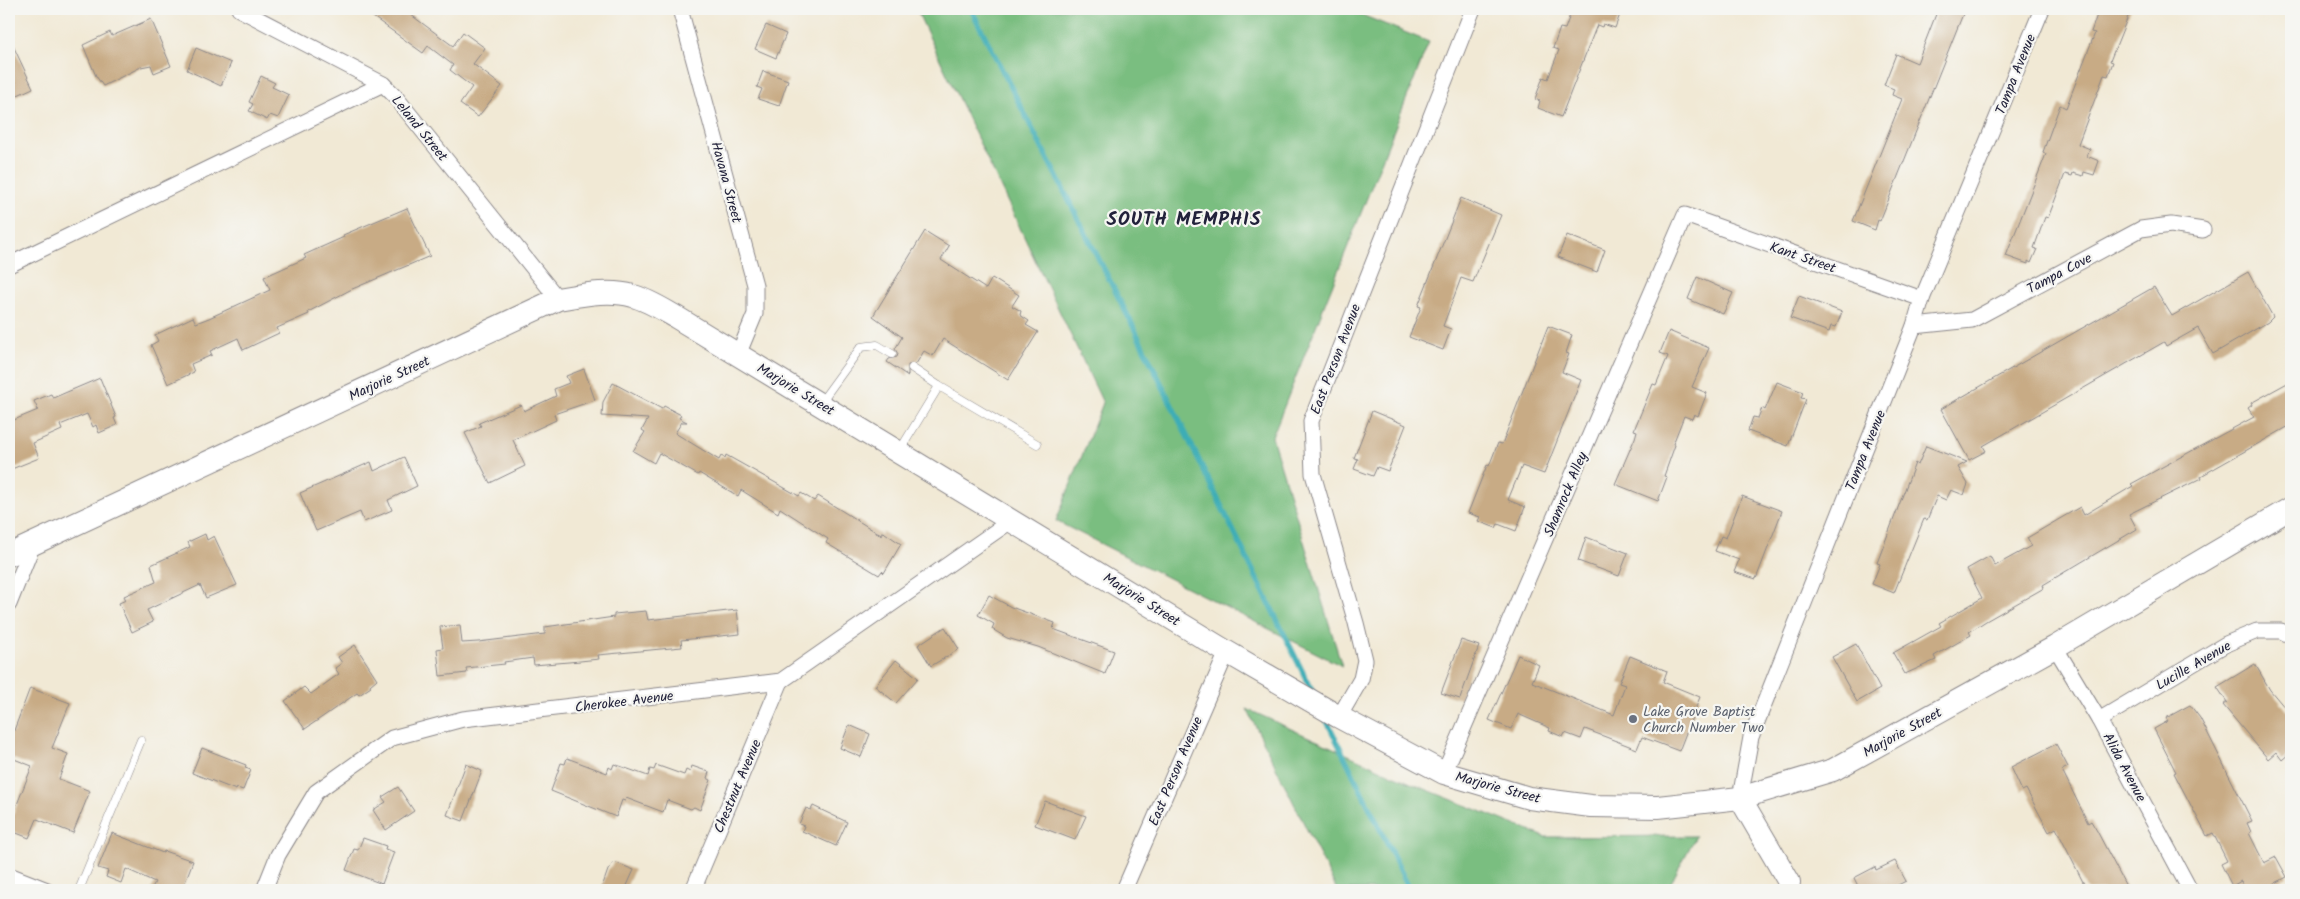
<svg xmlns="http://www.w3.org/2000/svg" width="2300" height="899" font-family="Kalam,sans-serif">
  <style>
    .forest { fill: #7abe80; stroke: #4e705e }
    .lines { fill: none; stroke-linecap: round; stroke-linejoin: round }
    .stream { stroke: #3cadb6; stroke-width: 5.5 }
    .building { fill: #c8ab85 }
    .lane-casing { stroke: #8a8688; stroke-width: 9 }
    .street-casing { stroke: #8a8688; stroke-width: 17 }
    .secondary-casing { stroke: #8a8688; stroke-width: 24 }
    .lane { stroke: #fff; stroke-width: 8 }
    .street { stroke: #fff; stroke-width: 15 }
    .secondary { stroke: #fff; stroke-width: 22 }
    .worship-dot { fill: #6b7280; stroke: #f6f6f2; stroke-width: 2 }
    .labels { text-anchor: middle; stroke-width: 4.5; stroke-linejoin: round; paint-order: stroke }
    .street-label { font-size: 14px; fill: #22223b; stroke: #f6f6f2 }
    .worship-label { font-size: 14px; fill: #5b616d; stroke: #f6f6f2; text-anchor: start }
    .district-label { font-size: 19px; font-weight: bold; letter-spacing: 1px; fill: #22223b; stroke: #f6f6f2 }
  </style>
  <rect width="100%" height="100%" fill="#f6f6f2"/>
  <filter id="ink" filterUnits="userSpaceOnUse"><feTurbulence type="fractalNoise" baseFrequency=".02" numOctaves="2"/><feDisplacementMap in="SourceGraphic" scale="10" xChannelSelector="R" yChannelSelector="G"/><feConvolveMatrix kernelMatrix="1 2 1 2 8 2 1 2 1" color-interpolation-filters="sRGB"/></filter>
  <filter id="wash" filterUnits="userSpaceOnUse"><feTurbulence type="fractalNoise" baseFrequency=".0096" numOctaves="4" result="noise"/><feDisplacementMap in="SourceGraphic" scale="20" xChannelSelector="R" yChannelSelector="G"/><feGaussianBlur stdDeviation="1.12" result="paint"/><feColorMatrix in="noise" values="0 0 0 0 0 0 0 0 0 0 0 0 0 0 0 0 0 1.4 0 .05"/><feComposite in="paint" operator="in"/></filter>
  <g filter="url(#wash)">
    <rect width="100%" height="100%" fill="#f1e9d5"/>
    <g class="forest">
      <polygon points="916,9 1347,9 1429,42 1272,437 1342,666 1056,521 1103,403"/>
      <polygon points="1247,709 1415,785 1545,837 1696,836 1667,890 1337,890"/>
    </g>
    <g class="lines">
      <g class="stream">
        <polyline points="971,9 1133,326 1313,693"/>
        <polyline points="1325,717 1410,890"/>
      </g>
    </g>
    <g id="blocks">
      <g class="building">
        <polygon points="362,9 403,9 453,46 463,32 485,48 473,64 502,86 478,117 460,104 472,87 450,70 453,65 428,46 423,53"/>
        <polygon points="1558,9 1622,9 1615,28 1603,24 1602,27 1597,25 1561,117 1538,108 1540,101 1535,99 1543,77 1548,79 1559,50 1553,48 1560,28 1565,29 1570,15"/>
        <polygon points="1938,9 1965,9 1880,221 1878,220 1875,230 1853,221 1902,99 1892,95 1894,89 1884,85 1896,54 1917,63"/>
        <polygon points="2099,9 2131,9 2110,61 2113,62 2108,76 2104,75 2078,144 2090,149 2087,156 2099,161 2094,175 2084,172 2083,176 2073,173 2072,176 2065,174 2048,218 2045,217 2034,248 2037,249 2031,263 2028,261 2028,264 2006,256 2046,154 2043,152 2060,105 2066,108 2095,33 2091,32"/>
        <polygon points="151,19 171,66 154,73 151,65 141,67 103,86 96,76 83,45 110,32 112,36"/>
        <polygon points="766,25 786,34 776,58 755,49"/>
        <polygon points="9,37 33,88 9,99"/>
        <polygon points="196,48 231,63 221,86 187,70"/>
        <polygon points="763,71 788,80 779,106 758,99 762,89 757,87"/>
        <polygon points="261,76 275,83 272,87 289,95 278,118 270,115 267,120 249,111 253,104 249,102"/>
        <polygon points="1461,198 1501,215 1473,282 1461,278 1443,326 1451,329 1443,350 1409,337 1421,307 1418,306"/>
        <polygon points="407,208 430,256 350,290 308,312 309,314 277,328 279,333 243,350 238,338 210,351 212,355 191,364 194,372 168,384 151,345 158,341 155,335 193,317 196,323 209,318 270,290 264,277 306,258 304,255 344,237 343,235"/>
        <polygon points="925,231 949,246 941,260 986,289 992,278 1019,295 1012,306 1021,311 1020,315 1029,321 1026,325 1038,332 1008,380 943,339 933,356 924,351 916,364 908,365 908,376 887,362 889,359 897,357 898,354 895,349 902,337 873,316"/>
        <polygon points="1567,235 1605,250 1597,272 1558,257"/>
        <polygon points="2248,272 2273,317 2268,322 2213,354 2198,328 2166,346 2164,342 1983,446 1986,451 1969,460 1941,409 2154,287 2172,316"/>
        <polygon points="1697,277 1733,293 1723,314 1688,299"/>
        <polygon points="1799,296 1842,312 1836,327 1831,326 1829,332 1790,318"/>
        <polygon points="1548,326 1572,335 1566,353 1569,354 1562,372 1581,380 1544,474 1522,466 1508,500 1525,507 1516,531 1498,524 1496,528 1478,521 1480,517 1468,513 1487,465 1489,466 1498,443 1502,444"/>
        <polygon points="1669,331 1709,348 1692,387 1707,393 1698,416 1694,414 1692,419 1684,416 1673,444 1675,445 1664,476 1667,477 1658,501 1615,484 1635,438 1637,431 1634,430 1653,384 1656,385 1668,356 1660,353"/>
        <polygon points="584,369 595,400 554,414 556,420 513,440 525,466 490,483 465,433 481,426 479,423 521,405 524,411 556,396 554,389 569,383 566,376"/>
        <polygon points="100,378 116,417 114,418 117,425 99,433 96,425 93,427 87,414 60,425 62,430 33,443 39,458 9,470 9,422 38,410 34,401 51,394 53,398"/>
        <polygon points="2291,381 2291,425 2201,476 2202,478 2129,514 2137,529 2043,585 2044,588 1986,621 1969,632 1971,635 1934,656 1936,660 1905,674 1893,653 1941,626 1939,623 1982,598 1967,569 1990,556 1995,566 2031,546 2027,538 2080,507 2084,515 2133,486 2131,484 2254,417 2248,408 2252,405 2251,403"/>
        <polygon points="1777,382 1803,392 1801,398 1806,399 1788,446 1748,431 1753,417 1758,418 1762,408 1765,410"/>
        <polygon points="613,383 662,409 664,406 681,415 679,418 687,422 682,422 675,433 719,460 721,456 725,458 726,455 799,496 801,493 814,501 818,496 881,535 882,532 885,533 901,544 884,573 882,571 879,575 826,543 828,539 780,508 778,513 741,490 738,496 699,473 698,475 659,453 654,463 633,451 645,432 642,430 648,419 602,416 603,402"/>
        <polygon points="1372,411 1406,425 1388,471 1377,467 1373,476 1354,469 1358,459 1354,458"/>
        <polygon points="1926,446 1967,462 1958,467 1968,484 1964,495 1951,490 1946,500 1937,496 1927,520 1924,519 1894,593 1872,584 1880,564 1877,563 1915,463 1918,465"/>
        <polygon points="404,457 417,486 388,500 392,510 364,522 360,512 316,531 300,493 371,462 374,471"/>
        <polygon points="1742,496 1782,511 1756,579 1734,572 1739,560 1715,551 1721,536 1726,538"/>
        <polygon points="205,534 207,540 214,536 237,585 206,598 200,585 147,610 153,622 132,632 119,603 126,600 124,596 156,582 151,565 190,547 188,542"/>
        <polygon points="1586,537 1628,553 1619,576 1578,561"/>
        <polygon points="989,595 1011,607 1055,623 1053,629 1114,651 1105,674 1038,647 1007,638 992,629 994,624 978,615"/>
        <polygon points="737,610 740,634 681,640 682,647 598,655 599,659 580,661 534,665 533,658 504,662 505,664 466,668 467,673 440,676 437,649 443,648 440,627 460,625 462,643 478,642 545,634 545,627 614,617 614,614 646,611 648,620"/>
        <polygon points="945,627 959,649 931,666 918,645"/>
        <polygon points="1461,640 1479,646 1460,699 1441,693"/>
        <polygon points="1856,644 1880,689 1857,702 1832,657"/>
        <polygon points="355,645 377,679 370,685 371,687 359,695 357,693 305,729 285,701 304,687 311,694 339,674 335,668 342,663 338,657"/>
        <polygon points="1518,655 1539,665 1532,682 1614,715 1625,685 1619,683 1630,656 1667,671 1663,682 1700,697 1679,751 1642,737 1637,749 1585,729 1581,739 1565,733 1563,737 1549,731 1550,728 1518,714 1511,729 1489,720"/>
        <polygon points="896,660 918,678 896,703 875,686"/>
        <polygon points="2255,664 2270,690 2291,715 2291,752 2282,760 2276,752 2268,759 2223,705 2227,702 2217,687"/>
        <polygon points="30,688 70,703 52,748 68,754 59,779 90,791 73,833 37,819 29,838 9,830 9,825 32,766 9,757 9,732 13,733"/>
        <polygon points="2190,705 2200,718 2252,821 2247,823 2251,832 2249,833 2264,863 2276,857 2287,877 2262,890 2245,890 2241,881 2232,886 2221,864 2227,861 2213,833 2207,836 2174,773 2176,772 2154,729 2168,721 2166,718"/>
        <polygon points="849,725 870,734 861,757 840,748"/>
        <polygon points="2056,744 2068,767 2062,770 2088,823 2091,821 2097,831 2128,890 2087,890 2056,828 2049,832 2026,789 2022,791 2011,767"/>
        <polygon points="202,748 246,765 245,768 251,770 243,790 237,788 236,790 192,773"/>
        <polygon points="567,758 607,773 609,767 612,769 614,764 648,776 650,769 654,770 656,765 684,775 686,770 690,772 692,766 709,772 707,778 711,780 700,810 694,807 691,809 667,800 663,812 626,798 625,801 622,800 616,817 551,791 561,763 565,764"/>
        <polygon points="466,764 482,771 463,821 447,815"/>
        <polygon points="398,787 414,811 386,830 373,810 386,802 382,797"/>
        <polygon points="1045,801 1086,816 1075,840 1035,825"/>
        <polygon points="813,806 847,822 836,846 802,831 804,826 799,824 806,808 811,810"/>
        <polygon points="112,833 163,853 164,851 193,861 182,890 151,890 155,882 126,869 121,883 106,877 108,871 98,868"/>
        <polygon points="363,838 386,846 385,849 394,852 382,884 346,870 354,849 358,850"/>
        <polygon points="1895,861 1906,881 1888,890 1860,890 1854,878 1875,867 1876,870"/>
        <polygon points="614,862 634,870 625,890 601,890 608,870"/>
      </g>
    </g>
  </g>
  <g filter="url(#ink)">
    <use href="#blocks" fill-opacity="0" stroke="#8a8688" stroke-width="1"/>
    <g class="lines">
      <g class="lane-casing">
        <g id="lane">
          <polyline points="912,368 939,386"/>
          <polyline points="821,402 861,347 877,345 892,354"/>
          <polyline points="900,450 939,386 1037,444"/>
          <polyline points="79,890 141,740"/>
        </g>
      </g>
      <g class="street-casing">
        <g id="street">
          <polyline points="239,9 383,84 394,95 558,299"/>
          <polyline points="680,9 755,285 755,314 738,355"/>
          <polyline points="9,265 383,84"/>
          <polyline points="1914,326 1972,320 2141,229 2171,225 2203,230"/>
          <polyline points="9,604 33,544"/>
          <polyline points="2055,647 2099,720 2190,890"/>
          <polyline points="1339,717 1361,679 1365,660 1356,623 1313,474 1311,421 1473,9"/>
          <polyline points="2099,720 2226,644 2257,631 2281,631 2291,636"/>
          <polyline points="1444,773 1685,215 1922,299"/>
          <polyline points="1740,798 1751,737 1914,326 1922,299 2042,9"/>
          <polyline points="9,875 47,890"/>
          <polyline points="264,890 278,855 316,792 392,738 463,719 781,681 1012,520"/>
          <polyline points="693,890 781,681"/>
          <polyline points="1124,890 1227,652"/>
        </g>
      </g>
      <g class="secondary-casing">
        <g id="secondary">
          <path d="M9 555 558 299C582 295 609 289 633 296 648 300 662 309 676 317L1227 652 1339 717 1444 773 1529 798 1591 806 1658 807 1740 798 1833 770 2055 647 2291 508"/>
          <polyline points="1740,798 1789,882 1788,890"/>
        </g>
      </g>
      <use href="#lane" class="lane"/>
      <use href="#street" class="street"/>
      <use href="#secondary" class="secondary"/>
    </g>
  </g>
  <circle class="worship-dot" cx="1633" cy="719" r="5"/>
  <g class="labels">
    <g class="street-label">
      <text transform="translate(2015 74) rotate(-68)" y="5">Tampa Avenue</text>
      <text transform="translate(420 128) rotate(51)" y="5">Leland Street</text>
      <text transform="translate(727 182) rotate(75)" y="5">Havana Street</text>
      <text transform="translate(1803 257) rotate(19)" y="5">Kant Street</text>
      <text transform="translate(2059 273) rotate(-28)" y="5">Tampa Cove</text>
      <text transform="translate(1335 359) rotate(-69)" y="5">East Person Avenue</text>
      <text transform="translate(389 378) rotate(-25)" y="5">Marjorie Street</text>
      <text transform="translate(796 389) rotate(31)" y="5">Marjorie Street</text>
      <text transform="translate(1865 450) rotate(-68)" y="5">Tampa Avenue</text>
      <text transform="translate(1565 494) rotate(-67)" y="5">Shamrock Alley</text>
      <text transform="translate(1142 599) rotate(32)" y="5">Marjorie Street</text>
      <text transform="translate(2193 665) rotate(-30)" y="5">Lucille Avenue</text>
      <text transform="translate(624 701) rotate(-7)" y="5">Cherokee Avenue</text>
      <text transform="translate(1902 732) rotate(-29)" y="5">Marjorie Street</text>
      <text transform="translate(2125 767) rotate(62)" y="5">Alida Avenue</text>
      <text transform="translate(1175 771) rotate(-67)" y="5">East Person Avenue</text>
      <text transform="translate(737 786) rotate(-67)" y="5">Chestnut Avenue</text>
      <text transform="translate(1498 787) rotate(15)" y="5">Marjorie Street</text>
    </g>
    <g class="worship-label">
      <text x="1643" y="716">Lake Grove Baptist<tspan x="1643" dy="16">Church Number Two</tspan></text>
    </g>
    <g class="district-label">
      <text x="1184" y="225">SOUTH MEMPHIS</text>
    </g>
  </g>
  <rect width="2300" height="899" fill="none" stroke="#f6f6f2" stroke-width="30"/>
</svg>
